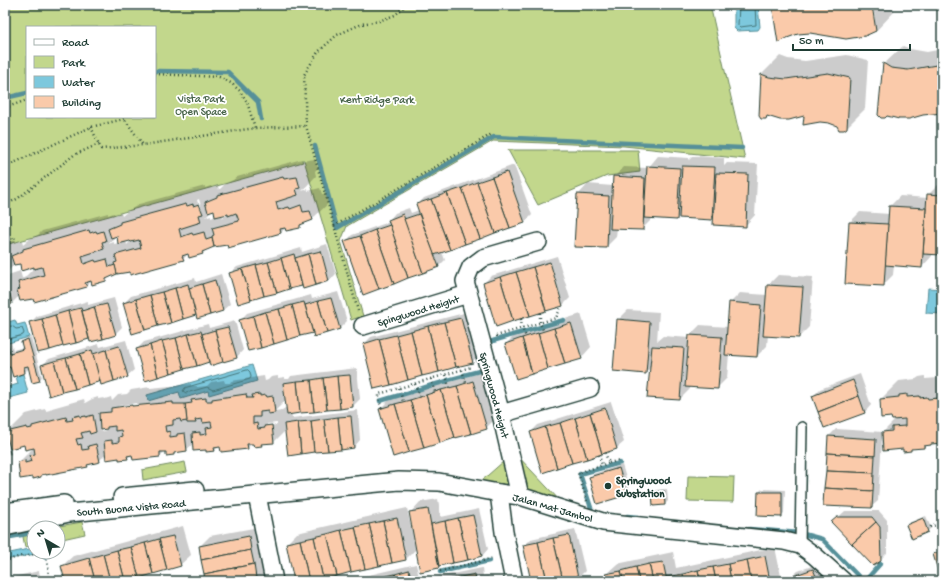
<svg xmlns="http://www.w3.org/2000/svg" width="947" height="586" font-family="'Gochi Hand',sans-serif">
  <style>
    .green { fill: #c2d78c; stroke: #708a60; fill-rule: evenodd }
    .water { fill: #7dc8dd; stroke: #579099 }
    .shadow { fill: #0003; fill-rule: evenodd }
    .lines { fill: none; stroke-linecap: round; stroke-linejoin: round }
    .shore { stroke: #457578; stroke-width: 1 }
    .stream { stroke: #579099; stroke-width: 4.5 }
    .building { fill: #facaaa; stroke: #1f3d34 }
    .lane-casing { stroke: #1f3d34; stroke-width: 12 }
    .street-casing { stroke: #1f3d34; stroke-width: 20 }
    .path { stroke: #1f3d34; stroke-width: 2.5; stroke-dasharray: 1 3; stroke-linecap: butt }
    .lane { stroke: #fff; stroke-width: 9 }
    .street { stroke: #fff; stroke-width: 17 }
    .poi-dot { fill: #1f3d34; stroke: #fff; stroke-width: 1.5 }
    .labels { text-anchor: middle; stroke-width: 3.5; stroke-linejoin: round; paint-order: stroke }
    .park-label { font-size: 11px; fill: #48644a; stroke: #fff }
    .street-label { font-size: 11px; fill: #1f3d34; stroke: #fff }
    .poi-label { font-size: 11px; font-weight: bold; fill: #1f3d34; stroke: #fff; text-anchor: start }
  </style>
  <rect width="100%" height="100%" fill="#fff"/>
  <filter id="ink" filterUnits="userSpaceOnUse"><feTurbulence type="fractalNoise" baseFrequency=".025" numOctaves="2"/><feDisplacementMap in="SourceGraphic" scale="8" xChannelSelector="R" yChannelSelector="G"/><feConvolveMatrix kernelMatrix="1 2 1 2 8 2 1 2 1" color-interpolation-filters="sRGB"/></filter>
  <g filter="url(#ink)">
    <g class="green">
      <path d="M5 5H710L745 159 624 146 493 141 347 226 341 241 363 316 351 320 304 160H302L303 162 5 245V241L16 238 5 240ZM27 27H155V117H27Z"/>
      <polygon points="508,150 638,150 640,172 607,176 538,205"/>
      <polygon points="515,453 562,503 525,490"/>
      <polygon points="504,461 511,488 479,483"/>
      <polygon points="185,462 187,472 143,480 142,470"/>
      <polygon points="688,476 734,477 733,502 687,501"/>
      <polygon points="82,522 85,534 58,540 58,528 48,528"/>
      <polygon points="34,530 34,545 25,547 22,532"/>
    </g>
    <g class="water">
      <polygon points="737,5 758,5 760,27 758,30 737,31 734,28 734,8"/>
      <polygon points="928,288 942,289 942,314 926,313"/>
      <polygon points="15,320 17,325 25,323 29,337 5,344 5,323"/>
      <polygon points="252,365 257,381 209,395 208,391 181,399 179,392 148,401 147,395"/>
      <polygon points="23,374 28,393 5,399 5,388 18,384 16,376"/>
      <polygon points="34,548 34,552 54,552 50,557 40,553 5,560 5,554"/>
    </g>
    <g class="shadow">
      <polygon points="773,5 871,5 873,20 875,20 873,5 893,5 894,12 876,31"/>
      <polygon points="903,46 910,49 927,52 942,49 942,112 884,64"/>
      <polygon points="847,55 868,60 865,109 846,128 820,121 805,115 768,115 765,118 760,115 762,74 780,56 788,59 805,61"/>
      <polygon points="658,156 689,158 689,160 693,156 724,158 724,166 727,163 758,164 755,215 745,226 714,216 711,219 680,215 677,219 653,218 642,229 617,228 616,237 606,247 578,195 588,184 613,186 614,177 624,167 648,168"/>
      <path d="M302 159V161L315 159 318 168 315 171 316 176 302 191 308 189V191L320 188 322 194 328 193 331 201 312 219 304 222 300 227H286L281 233 228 244H221L207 249 203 253H189L183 259 130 271H124L110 276 106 281H92L86 286 33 298 19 296 12 303 5 305V241L9 240V242L16 240V242L22 241 23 245 31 238 38 235 42 231 108 213V215L114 213 115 215 121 213 122 216 128 211 135 207 139 204 205 186V188L211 186 212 188 218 186 219 190 225 184 233 180 237 177ZM199 199 202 210H200L197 200ZM213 209H215L216 216 211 218V215L205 217ZM230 212 223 218 222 214ZM117 235 119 243 114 244V242L108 244ZM132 239 127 245 126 241ZM20 262 36 266 24 278H22L20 271 8 275 7 272 15 264Z"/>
      <polygon points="514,165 532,215 525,222 442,252 445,260 438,267 345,242 352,235 389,222 389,220 395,213 409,208 411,213 419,210 417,205 424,198"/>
      <polygon points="938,185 942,185 942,254 932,254 932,256 922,267 894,265 893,275 883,285 850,222 860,212 890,214 890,206 900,196 928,198 928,195"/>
      <polygon points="327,244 336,274 329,281 304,288 303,284 238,302 230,273 237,267 301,248 302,252"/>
      <polygon points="557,256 570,298 563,305 497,326 484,283 491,276"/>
      <polygon points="221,274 230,304 223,310 197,314 124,303 131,296 195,278 196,282"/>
      <polygon points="778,275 813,277 809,327 799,337 768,335 767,346 757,356 729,354 727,378 717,388 690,386 690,389 680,399 651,367 645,373 618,320 628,310 659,312 657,341 663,336 690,338 690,335 700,325 728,327 730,303 740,293 767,295 768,285"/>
      <polygon points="338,292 347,321 340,328 314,336 313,332 240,320 247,313 311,295 312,299"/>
      <polygon points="114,298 122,327 115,334 90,337 38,352 30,323 37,316 88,301 88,305"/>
      <polygon points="468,312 479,355 472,362 364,344 371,337"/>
      <polygon points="581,314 591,347 581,358 506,344 516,334"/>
      <polygon points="235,321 243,350 237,357 210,361 145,379 137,349 144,342 208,324 209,328"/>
      <polygon points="31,337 42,377 39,380 29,368 25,372 11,365 5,367 5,343 11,342 13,350 24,347 22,342 26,339"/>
      <polygon points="126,340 134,370 127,376 101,380 42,365 49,359 99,344 100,347"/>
      <path d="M357 368 360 399 353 406 291 413 292 418 358 410 360 440 354 447 286 430 274 442 264 443 261 445 252 443 248 448 221 446H219L215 450 207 449 194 443 186 450 176 451 173 454 165 451 160 456 133 454 127 458 106 454 99 461 90 463 87 466 43 474 41 476 19 462 34 447 25 444 7 433 26 414 45 409 46 411 50 410 52 408 84 399 85 403 92 399 98 397V399L104 398 105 399 111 397 112 401 118 395 127 394 131 390 150 387V388L191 384V386H197V387L207 386 211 382 224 380 225 383H230L231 381 264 376 265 381 268 380 271 377 278 376V378L285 377V379H289L291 376ZM286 400 287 407 282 410 275 411ZM137 403V405L118 408V406ZM277 423V425L267 426V424ZM108 428 104 431 101 432 100 429Z"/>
      <polygon points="483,372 496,418 486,428 380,409 390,399"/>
      <polygon points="860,374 871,405 865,412 825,427 813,396 820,389"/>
      <polygon points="925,376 925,379 938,378 938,380 942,379 942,442 926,445 923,447 913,448 910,450 882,439 878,501 871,507 829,436 836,429 883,432 896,419 881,399 899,381 916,379 919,377"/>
      <polygon points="611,402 624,442 617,448 531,432 538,425"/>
      <polygon points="622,465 630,491 627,494 598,503 590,478 593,474"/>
      <polygon points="667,489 668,501 665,504 653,493 656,490"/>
      <polygon points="762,489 785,490 784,513 781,516 759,492"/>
      <polygon points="438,499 441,517 479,509 488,549 482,556 441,565 438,567 417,548 406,559 309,581 295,581 287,543 297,533 407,508 411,527 413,527 410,513 420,502"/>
      <polygon points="845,511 879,511 887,520 887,553 880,560 833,522"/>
      <polygon points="926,516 931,528 928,531 913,538 907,525 911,522"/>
      <polygon points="183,526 191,555 180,565 123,581 66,581 62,566 73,556"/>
      <polygon points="259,527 269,581 206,581 200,546 210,536"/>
      <polygon points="575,529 585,571 578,578 563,581 532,581 524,546 531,539"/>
      <polygon points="775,547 782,581 608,581 606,574 617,564 673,552 676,568"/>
      <polygon points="820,563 826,579 839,575 840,581 792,581 791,577 798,571"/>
      <polygon points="416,564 420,581 343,581"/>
      <polygon points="482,568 483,576 488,575 490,581 429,581 432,578"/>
      <polygon points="39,571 41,581 5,581 5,579"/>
    </g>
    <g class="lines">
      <g class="shore">
        <polyline points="739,5 738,25 740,27 756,25 755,5"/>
        <polyline points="5,327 12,326 16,329 22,328 24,333 23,335 5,340"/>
        <polygon points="248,370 250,372 251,377 250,379 213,390 207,387 186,393 183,391 185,388"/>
      </g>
      <g class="stream">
        <polyline points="155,71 228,72 258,102 261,119"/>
        <polyline points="5,98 27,93"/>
        <polyline points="315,146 337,228 494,137 742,148"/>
        <polyline points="543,326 564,320"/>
        <polyline points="524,332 541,327"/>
        <polyline points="486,343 523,332"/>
        <polyline points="464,375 483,370"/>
        <polyline points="448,380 463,376"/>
        <polyline points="433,385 447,381"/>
        <polyline points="417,390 432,385"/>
        <polyline points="401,395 417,390"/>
        <polyline points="380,401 400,395"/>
        <polyline points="592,511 580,474 620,463"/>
        <polyline points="627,516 639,517"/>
        <polyline points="749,529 800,533 822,539 863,581"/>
        <polyline points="5,538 32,533"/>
        <polyline points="41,552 45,557"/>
        <polyline points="440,572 489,561"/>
        <polyline points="865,581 880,564"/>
      </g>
    </g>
    <g class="building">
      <polygon points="772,5 872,5 876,31 865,36 846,39 810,33 798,34 787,38 778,43"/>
      <polygon points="883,63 891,68 908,70 942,64 942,113 923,115 909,119 899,119 887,116 885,118 881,118 878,115"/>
      <polygon points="828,73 850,78 847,128 844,130 839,130 837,126 829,123 820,122 803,125 804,116 789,120 780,120 767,116 766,119 761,119 759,116 761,74 769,77 786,79"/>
      <polygon points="647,166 680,168 677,220 644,218"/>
      <polygon points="682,166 715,167 712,220 679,218"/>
      <polygon points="507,172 525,223 510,228 492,177"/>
      <polygon points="716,173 748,174 746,227 713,225"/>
      <polygon points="613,176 645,178 643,230 610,229"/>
      <polygon points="283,177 284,179 297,177 300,188 296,189 298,195 276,202 278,210 289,207 290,209 301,205 303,212 310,211 313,220 300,225 300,228 286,231 285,228 280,229 281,233 228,248 227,245 214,247 212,236 214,235 212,228 239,221 236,213 228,216 228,214 215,217 214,210 208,212 205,202 217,197 217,195"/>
      <polygon points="492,177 510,228 495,233 477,182"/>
      <polygon points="477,182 495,233 480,239 462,188"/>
      <polygon points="462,188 480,239 465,244 447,193"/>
      <polygon points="447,193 465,244 450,250 431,199"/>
      <polygon points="577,194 609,196 607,248 574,247"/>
      <polygon points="927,194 942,195 942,255 923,254"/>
      <polygon points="431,199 450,250 434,255 416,204"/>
      <polygon points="186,204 187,206 193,204 193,206 199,204 203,214 199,215 201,222 179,229 181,237 192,233 193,235 204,232 206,240 212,238 214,247 202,252 203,254 189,258 188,254 182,256 184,260 130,275 130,272 117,274 114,263 117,262 115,255 141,248 139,240 131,242 130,241 118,244 117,236 111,238 108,229 120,224 120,222"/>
      <polygon points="889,206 926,208 922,268 885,265"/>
      <polygon points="403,214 423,273 408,278 388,220"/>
      <polygon points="419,214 439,267 423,273 404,219"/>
      <polygon points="849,222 888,224 884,286 845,284"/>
      <polygon points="390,225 408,278 394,284 375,230"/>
      <polygon points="89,230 90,233 96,231 97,233 103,231 106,241 102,242 104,249 82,256 84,264 95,260 96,262 107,259 109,267 115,265 117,274 106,279 106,281 92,285 91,281 85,283 87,287 34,302 33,299 20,301 17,290 20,289 18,282 44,275 42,267 34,269 34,267 21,271 20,264 14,265 11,256 23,251 23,249"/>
      <polygon points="375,230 394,284 379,289 360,236"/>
      <polygon points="360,236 379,289 363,295 344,241"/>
      <polygon points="321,251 329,281 316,285 308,254"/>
      <polygon points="294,254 302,286 289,289 281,258"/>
      <polygon points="308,254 316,285 303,289 295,258"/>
      <polygon points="281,258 289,289 277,293 268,262"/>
      <polygon points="268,262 277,293 264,296 256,265"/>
      <polygon points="550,262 563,306 546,311 533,267"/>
      <polygon points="256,265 264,296 251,300 242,269"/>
      <polygon points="533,267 546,311 530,316 516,272"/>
      <polygon points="242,269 251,300 238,304 229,273"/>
      <polygon points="516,272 530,316 513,321 500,277"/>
      <polygon points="500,277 513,321 496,327 483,283"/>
      <polygon points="215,280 223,311 210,315 202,284"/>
      <polygon points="188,284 196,315 183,319 175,288"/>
      <polygon points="202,284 210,315 197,319 189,288"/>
      <polygon points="767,285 803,287 799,338 763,336"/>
      <polygon points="175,288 183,319 171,323 162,292"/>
      <polygon points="162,292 171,323 158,326 150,295"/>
      <polygon points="10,294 12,304 6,305 5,307 5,296"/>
      <polygon points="150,295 158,326 145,330 136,299"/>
      <polygon points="331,298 340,329 327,333 318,301"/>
      <polygon points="136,299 145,330 132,334 123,303"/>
      <polygon points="318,301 327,333 314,337 305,305"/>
      <polygon points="304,302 313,333 300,336 292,305"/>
      <polygon points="729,302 761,305 757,357 725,355"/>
      <polygon points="107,304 116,335 103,339 94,307"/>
      <polygon points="292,305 300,336 287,340 279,309"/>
      <polygon points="94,307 103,339 90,342 82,311"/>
      <polygon points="81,308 89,339 76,343 68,311"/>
      <polygon points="279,309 287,340 274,344 265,312"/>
      <polygon points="68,311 76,343 63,346 55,315"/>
      <polygon points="265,312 274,344 261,348 253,316"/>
      <polygon points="55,315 63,346 50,350 42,319"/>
      <polygon points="253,316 261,348 248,351 239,320"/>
      <polygon points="461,318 473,363 456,367 444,322"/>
      <polygon points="42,319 50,350 37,353 29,322"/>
      <polygon points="617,319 650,322 646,374 613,371"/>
      <polygon points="444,322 456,367 439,372 428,326"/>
      <polygon points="571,323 582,359 565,364 554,328"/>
      <polygon points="428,326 439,372 422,376 411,331"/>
      <polygon points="228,327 237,358 223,362 215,330"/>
      <polygon points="554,328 565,364 548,369 538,333"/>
      <polygon points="215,330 223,362 210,366 202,334"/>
      <polygon points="201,331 209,362 197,366 188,334"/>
      <polygon points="411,331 422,376 408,380 396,335"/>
      <polygon points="538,333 548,369 532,374 522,338"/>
      <polygon points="188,334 197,366 184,369 176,338"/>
      <polygon points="396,335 408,380 391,385 379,339"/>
      <polygon points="689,335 722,337 718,389 685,387"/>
      <polygon points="176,338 184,369 171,373 162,341"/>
      <polygon points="522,338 532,374 516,379 505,344"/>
      <polygon points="28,339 40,381 32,383 28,366 24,367 25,373 13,377 10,367 5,368 5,345 8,344 10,353 23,349 21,342"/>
      <polygon points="379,339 391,385 374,389 363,344"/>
      <polygon points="162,341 171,373 158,377 150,345"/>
      <polygon points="150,345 158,377 145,381 136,349"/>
      <polygon points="119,346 128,377 114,381 106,350"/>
      <polygon points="652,346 684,348 680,400 647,398"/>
      <polygon points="92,350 101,381 88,385 80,354"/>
      <polygon points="106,350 114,381 101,385 93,354"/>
      <polygon points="80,354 88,385 75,389 66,358"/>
      <polygon points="66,358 75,389 62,392 54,361"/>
      <polygon points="54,361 62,392 49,396 41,365"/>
      <polygon points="350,375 353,407 340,409 337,376"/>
      <polygon points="337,376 340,409 327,410 323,378"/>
      <polygon points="323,378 327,410 314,412 311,380"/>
      <polygon points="311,380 314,412 300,413 297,381"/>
      <polygon points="853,380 859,396 818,412 812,396"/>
      <polygon points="297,381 300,413 287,415 283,383"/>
      <polygon points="473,381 487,429 471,434 457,386"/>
      <polygon points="457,386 471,434 455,438 441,390"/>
      <polygon points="441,390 455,438 440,443 426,395"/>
      <polygon points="246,394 247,398 253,398 252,395 260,394 260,396 266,395 267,397 273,396 275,413 268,414 268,411 260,412 260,417 253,417 253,424 257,423 258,429 265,428 264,426 272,425 274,443 261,444 262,446 254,447 253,444 247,444 248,449 221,452 220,447 214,448 215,451 206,452 206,450 193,451 192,433 200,432 200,435 207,434 206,428 212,427 211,422 203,423 202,419 195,420 196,423 187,423 185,404 192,403 191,400 206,398 206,401 212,401 212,399"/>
      <polygon points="907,394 907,397 920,396 920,398 927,397 928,399 939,398 939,394 942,394 942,443 931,444 931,445 924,446 924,448 911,449 911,451 903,452 903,449 883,451 882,432 892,431 892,427 905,426 905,419 892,420 891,417 881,418 880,399 899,397 899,395"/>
      <polygon points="426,395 440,443 424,448 410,400"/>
      <polygon points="859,396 865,413 824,428 818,412"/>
      <polygon points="410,400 424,448 409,452 395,404"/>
      <polygon points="173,402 173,404 185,404 187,421 181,422 180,419 173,420 173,425 165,426 166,432 170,431 170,437 177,436 177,434 185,433 187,451 174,453 174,455 166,456 166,452 160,452 160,457 133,460 132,455 127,456 128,459 119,460 119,458 106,460 104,441 112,440 112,443 119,442 119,437 122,436 121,430 115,431 115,426 107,427 107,429 100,430 99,413 111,412 111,408 132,405 132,406"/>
      <polygon points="395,404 409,452 393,457 379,409"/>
      <polygon points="605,408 617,449 602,454 590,413"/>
      <polygon points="590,413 602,454 587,459 575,418"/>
      <polygon points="80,415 80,417 86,416 86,417 93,415 96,432 90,434 89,431 81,433 83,438 76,439 78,445 81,444 82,450 89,449 88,446 96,444 100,462 87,465 88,467 46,475 46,474 41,475 41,477 33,479 33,477 20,479 18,462 25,460 25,463 32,461 30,455 35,454 34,448 25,450 24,445 10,449 6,432 27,427 27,429 32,428 32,426 66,417 67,421 73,420 72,417"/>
      <polygon points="351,416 354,448 341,450 338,417"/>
      <polygon points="338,417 341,450 328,451 324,419"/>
      <polygon points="575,418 587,459 572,463 560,423"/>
      <polygon points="324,419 328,451 314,452 311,421"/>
      <polygon points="311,421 314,452 301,454 298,422"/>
      <polygon points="298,422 301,454 288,456 284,424"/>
      <polygon points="560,423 572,463 557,468 545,427"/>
      <polygon points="545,427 557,468 542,473 530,432"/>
      <polygon points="828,436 876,439 875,456 827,453"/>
      <polygon points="827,453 875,456 874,473 826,471"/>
      <polygon points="619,468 627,495 597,504 589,477"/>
      <polygon points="826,471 874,473 873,491 824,488"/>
      <polygon points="824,488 873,491 872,508 823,506"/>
      <polygon points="664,491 665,505 653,506 652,492"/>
      <polygon points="758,492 782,492 782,517 757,516"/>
      <polygon points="428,509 439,568 420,572 409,512"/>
      <polygon points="473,515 482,556 468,560 458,518"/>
      <polygon points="837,517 872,517 876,522 852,544 831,522"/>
      <polygon points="397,518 406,560 392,563 383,521"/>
      <polygon points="458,518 468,560 453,563 445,521"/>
      <polygon points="923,518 928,532 912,539 906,525"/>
      <polygon points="383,521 392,563 379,566 369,524"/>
      <polygon points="445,521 453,563 439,566 431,524"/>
      <polygon points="876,522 880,527 881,561 873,566 852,544"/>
      <polygon points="369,524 379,566 365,569 355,527"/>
      <polygon points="355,527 365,569 351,572 341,530"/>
      <polygon points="341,530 351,572 337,576 327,534"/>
      <polygon points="327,534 337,576 323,579 314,537"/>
      <polygon points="569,535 578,578 563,581 553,538"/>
      <polygon points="173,536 181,566 167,570 159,539"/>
      <polygon points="249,536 251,550 201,560 199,546"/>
      <polygon points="314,537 323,579 309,581 300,540"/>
      <polygon points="553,538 563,581 547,581 538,542"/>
      <polygon points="159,539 167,570 153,574 145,543"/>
      <polygon points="300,540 309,581 294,581 286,543"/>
      <polygon points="538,542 547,581 531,581 523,545"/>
      <polygon points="145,543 153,574 139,578 131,547"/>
      <polygon points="131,547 139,578 125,581 117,550"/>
      <polygon points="117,550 125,581 110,581 103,554"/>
      <polygon points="251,550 254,564 204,574 201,560"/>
      <polygon points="942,551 942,581 941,581 933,554"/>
      <polygon points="103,554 110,581 95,581 89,558"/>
      <polygon points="765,556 770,581 751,581 747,560"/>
      <polygon points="89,558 95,581 65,581 61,566"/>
      <polygon points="747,560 751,581 731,581 728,564"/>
      <polygon points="663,562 667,581 653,581 649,564"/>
      <polygon points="254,564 256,578 244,581 205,581 204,574"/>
      <polygon points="649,564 653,581 639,581 636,567"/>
      <polygon points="728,564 731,581 716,581 713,567"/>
      <polygon points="636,567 639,581 623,581 621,571"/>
      <polygon points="713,567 716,581 700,581 698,570"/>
      <polygon points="813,569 818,581 791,581 790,577"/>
      <polygon points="409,570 412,581 397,581 395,574"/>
      <polygon points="698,570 700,581 684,581 683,574"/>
      <polygon points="621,571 623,581 607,581 605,574"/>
      <polygon points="395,574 397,581 383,581 382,577"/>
      <polygon points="475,574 476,581 442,581"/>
      <polygon points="683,574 684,581 667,581 666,577"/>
      <polygon points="382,577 383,581 368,581 368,580"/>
    </g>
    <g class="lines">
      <g class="lane-casing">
        <polyline id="lane" points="800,545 802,427"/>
      </g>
      <g class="street-casing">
        <g id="street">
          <polyline points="363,326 468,294"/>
          <polyline points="501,414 590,388"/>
          <polyline points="499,493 504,532 514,581"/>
          <polyline points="257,495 274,581"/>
          <polyline points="520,496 501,414 465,281 471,267 483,258 538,242"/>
          <polyline points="122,497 195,490"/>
          <polyline points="5,512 64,504"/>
          <polyline points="5,527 69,513 399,481 439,482 499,493 520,496 603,522 784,541 800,545 815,556 843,581"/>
        </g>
      </g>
      <g class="path">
        <polyline points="155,74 219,77 231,83 240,91 247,102 255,128"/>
        <polyline points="5,108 27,100"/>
        <polyline points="123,117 143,145"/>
        <polyline points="91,127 101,149 143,145 255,128 306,126"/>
        <polyline points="5,167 91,127 124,119"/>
        <polyline points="5,205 17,199 74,155 99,144"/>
        <polyline points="334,226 492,134"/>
        <polyline points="358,311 306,126 304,75 318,52 337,35 361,24 379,21 395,15 406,5"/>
        <polyline points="540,313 540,323 544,332"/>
        <polyline points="521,319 522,328 526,337"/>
        <polyline points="496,336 556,318 561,307"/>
        <polyline points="462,370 466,383"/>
        <polyline points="446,375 449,388"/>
        <polyline points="431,379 435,392"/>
        <polyline points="415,384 420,397"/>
        <polyline points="399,388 403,402"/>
        <polyline points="382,408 379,401 379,394 471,367"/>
        <polyline points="5,452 10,451 11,453 5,454"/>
        <polyline points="599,455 602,465"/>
        <polyline points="609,463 620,460"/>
        <polyline points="587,501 578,473 609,463 605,453"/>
        <polyline points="930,527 942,523"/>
        <path d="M5 561C15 558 42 548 47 561 49 567 48 575 49 581"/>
        <polyline points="440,571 494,558"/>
      </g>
      <use href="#lane" class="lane"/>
      <use href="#street" class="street"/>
    </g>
  </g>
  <circle class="poi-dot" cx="608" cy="486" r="4"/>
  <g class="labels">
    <g class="park-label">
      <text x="201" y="102">Vista Park<tspan x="201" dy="13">Open Space</tspan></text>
      <text x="377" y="103">Kent Ridge Park</text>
    </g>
    <g class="street-label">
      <text transform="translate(418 310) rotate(-17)" y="4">Spingwood Height</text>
      <text transform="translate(495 395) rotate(75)" y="4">Springwood Height</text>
      <text transform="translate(131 507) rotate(-5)" y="4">South Buona Vista Road</text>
      <text transform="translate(553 507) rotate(16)" y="4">Jalan Mat Jambol</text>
    </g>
    <g class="poi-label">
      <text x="616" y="484">Springwood<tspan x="616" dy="13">Substation</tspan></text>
    </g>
  </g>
  <rect width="947" height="586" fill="none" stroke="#fff" stroke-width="20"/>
  <rect x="10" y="10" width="927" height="566" fill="none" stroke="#1f3d34" stroke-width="1.5" filter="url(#ink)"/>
  <rect x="26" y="26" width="130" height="92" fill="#ffffff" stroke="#a5b1ae"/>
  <rect x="34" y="39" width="20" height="6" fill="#ffffff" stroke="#a5b1ae"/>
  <text x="62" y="46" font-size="12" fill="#1f3d34">Road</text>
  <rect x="34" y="56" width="20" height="12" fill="#c2d78c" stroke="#a5b1ae"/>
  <text x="62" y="66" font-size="12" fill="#1f3d34">Park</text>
  <rect x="34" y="76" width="20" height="12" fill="#7dc8dd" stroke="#a5b1ae"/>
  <text x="62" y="86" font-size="12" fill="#1f3d34">Water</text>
  <rect x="34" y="96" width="20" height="12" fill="#facaaa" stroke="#a5b1ae"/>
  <text x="62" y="106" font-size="12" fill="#1f3d34">Building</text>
  <g transform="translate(46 540) rotate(322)"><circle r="19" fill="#ffffff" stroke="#a5b1ae"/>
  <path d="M0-3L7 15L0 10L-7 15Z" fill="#1f3d34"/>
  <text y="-6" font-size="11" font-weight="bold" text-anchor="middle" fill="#1f3d34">N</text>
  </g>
  <path d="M793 44v6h117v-6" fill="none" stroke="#1f3d34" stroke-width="2"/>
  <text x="799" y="44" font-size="12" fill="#1f3d34" stroke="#ffffff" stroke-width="3" paint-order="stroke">50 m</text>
</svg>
